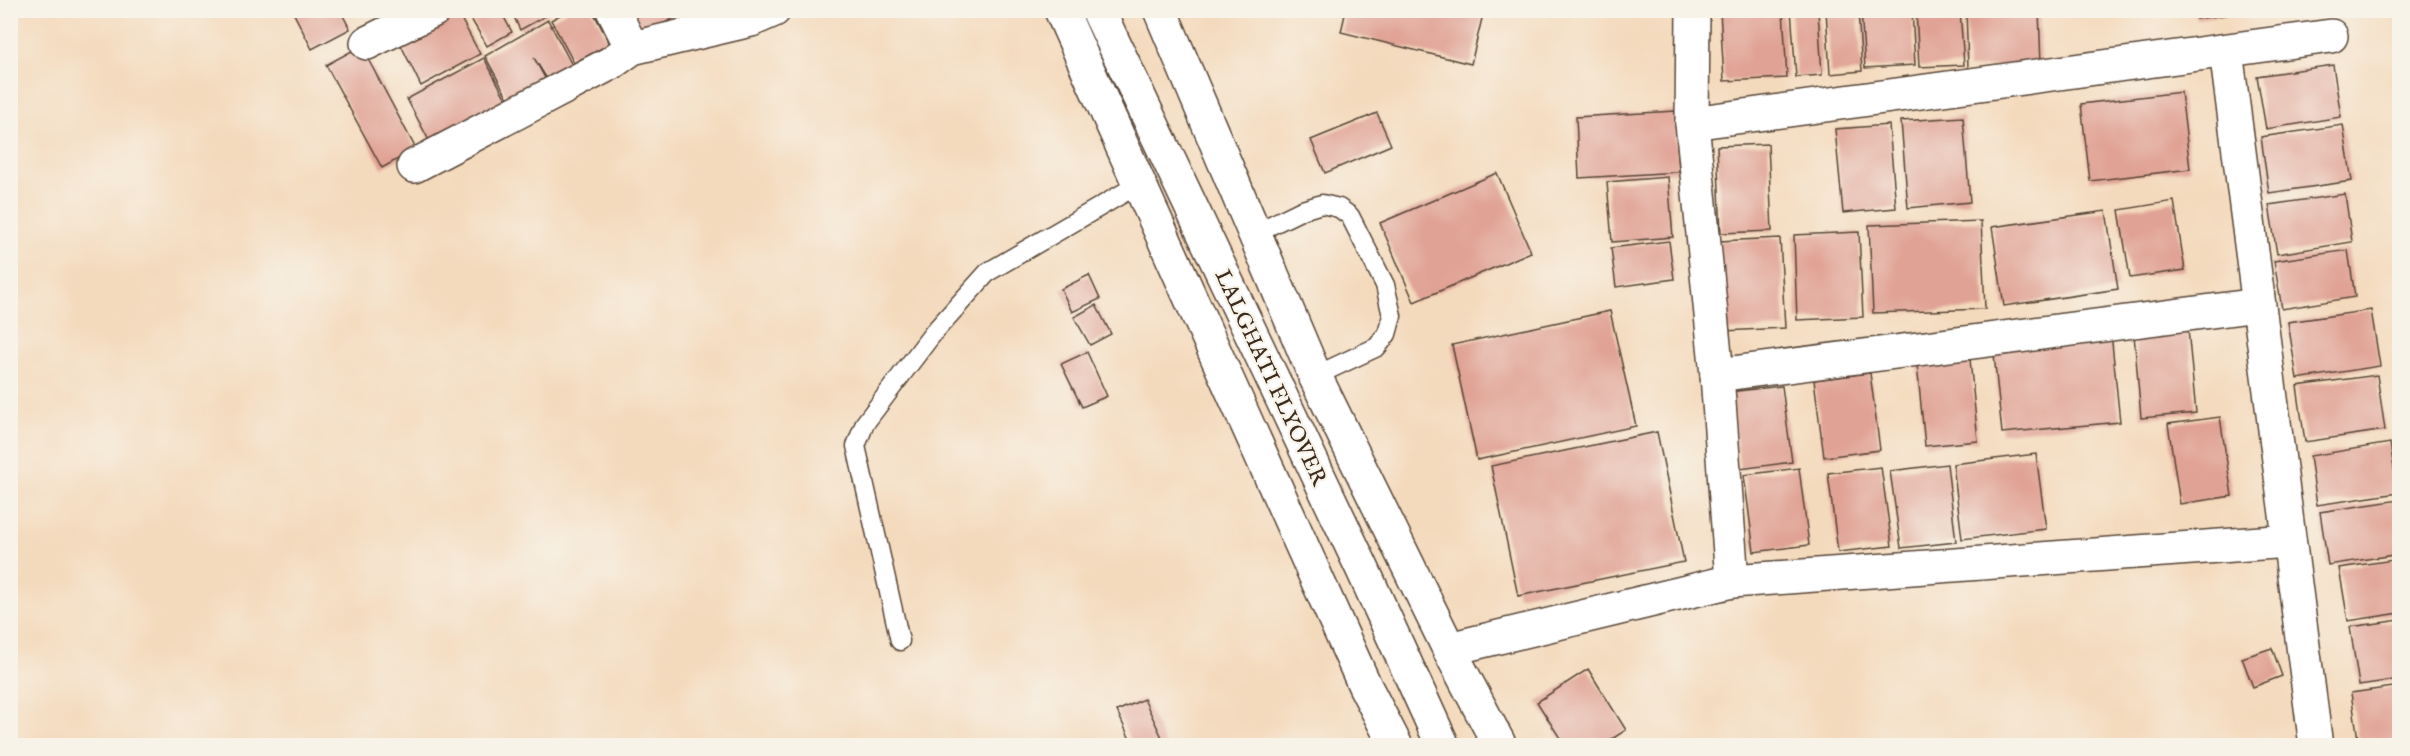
<svg xmlns="http://www.w3.org/2000/svg" width="2410" height="756" font-family="'IM FELL English',serif">
  <style>
    .building { fill: #e0a294 }
    .lines { fill: none; stroke-linecap: round; stroke-linejoin: round }
    .service-casing { stroke: #574436; stroke-width: 21 }
    .minor-casing { stroke: #574436; stroke-width: 36 }
    .primary-casing { stroke: #574436; stroke-width: 36 }
    .service { stroke: #fff; stroke-width: 18 }
    .minor { stroke: #fff; stroke-width: 33 }
    .primary { stroke: #fff; stroke-width: 33 }
    .labels { text-anchor: middle; stroke-width: 4.5; stroke-linejoin: round; paint-order: stroke }
    .street-label { font-size: 22px; fill: #3b2a1e; stroke: #f7f3e8 }
  </style>
  <rect width="100%" height="100%" fill="#f7f3e8"/>
  <filter id="ink" filterUnits="userSpaceOnUse"><feTurbulence type="fractalNoise" baseFrequency=".0167" numOctaves="2"/><feDisplacementMap in="SourceGraphic" scale="12" xChannelSelector="R" yChannelSelector="G"/><feConvolveMatrix kernelMatrix="1 2 1 2 8 2 1 2 1" color-interpolation-filters="sRGB"/></filter>
  <filter id="wash" filterUnits="userSpaceOnUse"><feTurbulence type="fractalNoise" baseFrequency=".008" numOctaves="4" result="noise"/><feDisplacementMap in="SourceGraphic" scale="24" xChannelSelector="R" yChannelSelector="G"/><feGaussianBlur stdDeviation="1.35" result="paint"/><feColorMatrix in="noise" values="0 0 0 0 0 0 0 0 0 0 0 0 0 0 0 0 0 1.4 0 .05"/><feComposite in="paint" operator="in"/></filter>
  <g filter="url(#wash)">
    <rect width="100%" height="100%" fill="#f4dabd"/>
    <g id="blocks">
      <g class="building">
        <polygon points="292,10 340,10 350,29 312,49"/>
        <polygon points="470,10 500,10 512,32 487,46 467,12"/>
        <polygon points="511,10 547,10 549,14 520,30"/>
        <polygon points="569,10 592,10 610,44 574,63 551,20"/>
        <polygon points="631,10 677,10 679,15 644,35"/>
        <polygon points="683,10 716,10 690,24"/>
        <polygon points="1346,10 1484,10 1471,64 1341,32"/>
        <polygon points="1720,10 1783,10 1787,78 1724,81"/>
        <polygon points="1791,10 1818,10 1822,75 1796,77"/>
        <polygon points="1826,10 1858,10 1862,71 1830,74"/>
        <polygon points="1861,10 1912,10 1915,65 1865,68"/>
        <polygon points="1916,10 1960,10 1964,65 1919,67"/>
        <polygon points="1966,10 2039,10 2041,65 1968,68"/>
        <polygon points="2194,10 2245,10 2245,12 2196,19"/>
        <polygon points="458,13 480,54 421,86 400,43"/>
        <polygon points="548,20 572,65 547,79 534,58 546,80 509,100 485,56"/>
        <polygon points="361,46 416,149 382,168 326,65"/>
        <polygon points="484,58 508,103 431,144 407,99"/>
        <polygon points="2333,65 2341,117 2266,129 2257,76"/>
        <polygon points="2181,92 2190,169 2090,181 2081,104"/>
        <polygon points="1675,111 1679,172 1579,178 1576,117"/>
        <polygon points="1377,113 1391,145 1325,173 1311,140"/>
        <polygon points="1963,117 1970,202 1908,208 1901,121"/>
        <polygon points="1889,125 1896,208 1843,213 1835,129"/>
        <polygon points="2343,125 2352,181 2269,193 2261,137"/>
        <polygon points="1768,144 1772,231 1721,233 1717,146"/>
        <polygon points="1497,173 1531,252 1414,302 1380,223"/>
        <polygon points="1668,177 1673,237 1612,242 1607,182"/>
        <polygon points="2345,194 2352,242 2277,254 2269,205"/>
        <polygon points="2174,201 2185,270 2130,278 2119,210"/>
        <polygon points="2106,211 2118,289 2004,306 1992,227"/>
        <polygon points="1981,221 1985,309 1873,313 1869,225"/>
        <polygon points="1859,232 1863,317 1797,320 1794,235"/>
        <polygon points="1780,238 1785,328 1723,331 1719,241"/>
        <polygon points="1669,241 1674,279 1616,287 1611,248"/>
        <polygon points="2348,250 2355,297 2282,309 2274,261"/>
        <polygon points="1089,275 1100,299 1072,312 1061,289"/>
        <polygon points="1096,305 1111,334 1090,345 1074,317"/>
        <polygon points="2371,310 2380,366 2297,379 2288,322"/>
        <polygon points="1610,311 1636,426 1477,460 1452,345"/>
        <polygon points="2188,329 2196,413 2141,418 2134,334"/>
        <polygon points="2111,333 2120,422 2002,433 1993,344"/>
        <polygon points="1969,349 1978,441 1925,446 1916,354"/>
        <polygon points="1087,352 1107,396 1082,407 1061,364"/>
        <polygon points="1870,373 1880,450 1824,457 1814,380"/>
        <polygon points="2377,375 2385,430 2305,442 2297,386"/>
        <polygon points="1782,386 1792,462 1740,469 1729,392"/>
        <polygon points="2220,417 2232,496 2180,504 2168,424"/>
        <polygon points="1657,432 1684,562 1518,596 1491,466"/>
        <polygon points="2390,443 2398,493 2317,505 2310,456"/>
        <polygon points="2036,454 2046,529 1962,539 1953,464"/>
        <polygon points="1947,464 1956,542 1901,548 1890,471"/>
        <polygon points="1881,467 1892,546 1838,552 1828,473"/>
        <polygon points="1799,468 1809,545 1754,552 1744,475"/>
        <polygon points="2399,500 2400,554 2328,565 2320,512"/>
        <polygon points="2400,559 2400,613 2348,621 2339,568"/>
        <polygon points="2400,620 2400,679 2359,685 2350,627"/>
        <polygon points="2272,648 2282,676 2253,687 2242,658"/>
        <polygon points="1588,669 1626,730 1601,746 1565,746 1537,702"/>
        <polygon points="2400,686 2400,742 2359,746 2351,693"/>
        <polygon points="1144,699 1166,746 1133,746 1117,711"/>
      </g>
    </g>
  </g>
  <g filter="url(#ink)">
    <use href="#blocks" fill-opacity="0" stroke="#574436" stroke-width="1.5"/>
    <g class="lines">
      <g class="service-casing">
        <g id="service">
          <polyline points="1255,233 1302,210 1322,204 1339,208 1350,216 1385,285 1392,316 1387,334 1377,347 1315,376"/>
          <polyline points="900,641 856,446 865,423 934,332 988,272 1139,184"/>
        </g>
      </g>
      <g class="minor-casing">
        <g id="minor">
          <polyline points="613,10 632,48"/>
          <polyline points="1693,10 1692,123 1717,375 1732,581"/>
          <polyline points="367,43 434,10"/>
          <polyline points="2226,51 2316,746"/>
          <polyline points="1692,123 2331,36"/>
          <polyline points="414,166 611,63 632,48 751,20 774,10"/>
          <polyline points="1717,375 2258,305"/>
          <polyline points="1449,649 1732,581 2289,541"/>
        </g>
      </g>
      <g class="primary-casing">
        <g id="primary">
          <polyline points="1061,10 1365,686 1396,746"/>
          <polyline points="1098,10 1363,570 1443,746"/>
          <polyline points="1160,10 1315,376 1449,649 1500,746"/>
        </g>
      </g>
      <use href="#service" class="service"/>
      <use href="#minor" class="minor"/>
      <use href="#primary" class="primary"/>
    </g>
  </g>
  <g class="labels">
    <g class="street-label">
      <text transform="translate(1272 377) rotate(65)" y="8">LALGHATI FLYOVER</text>
    </g>
  </g>
  <rect width="2410" height="756" fill="none" stroke="#f7f3e8" stroke-width="36"/>
</svg>
